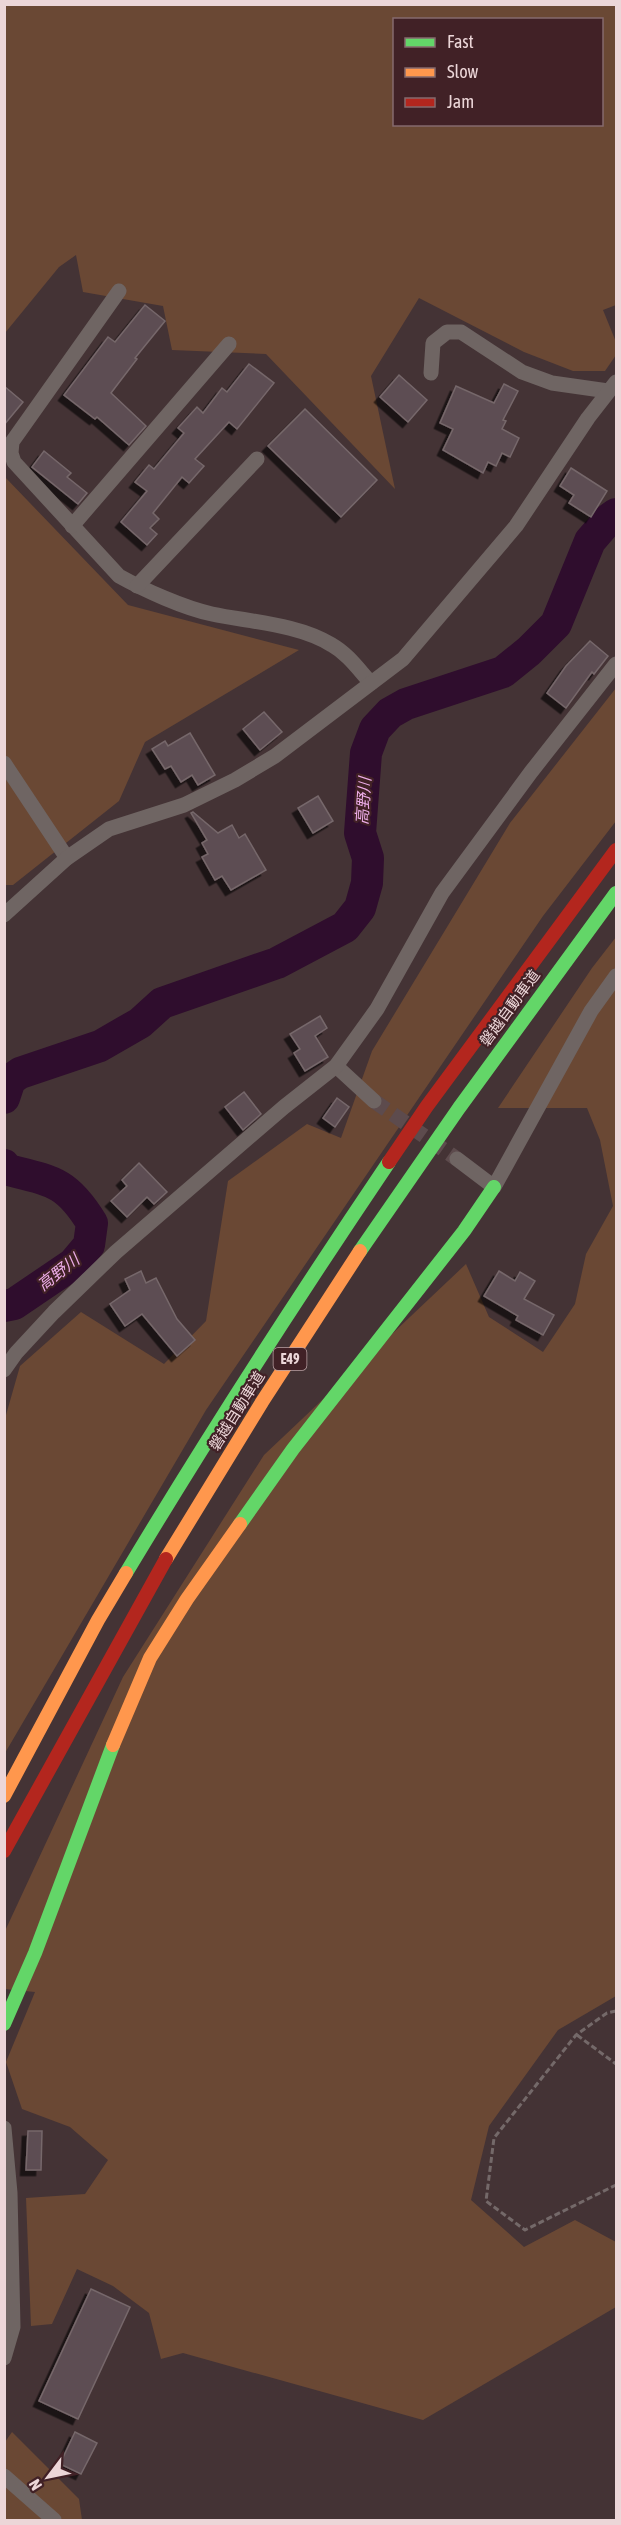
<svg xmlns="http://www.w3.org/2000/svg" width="621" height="2525" font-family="'Asap Condensed','Noto Sans JP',sans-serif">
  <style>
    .green { fill: #6a4834; fill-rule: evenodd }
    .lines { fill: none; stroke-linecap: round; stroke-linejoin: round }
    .river { stroke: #2f0d2d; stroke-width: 32 }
    .building { fill: #5d4e52; stroke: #76676b; stroke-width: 1.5; filter: url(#shadow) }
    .street-tunnel { stroke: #5d4b4d; stroke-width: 15; stroke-dasharray: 15 8; stroke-linecap: butt }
    .path { stroke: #746969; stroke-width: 3; stroke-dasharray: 6 3; stroke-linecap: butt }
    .street { stroke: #6f6563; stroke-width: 15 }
    .fast { stroke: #63d668; stroke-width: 14 }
    .slow { stroke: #ff974d; stroke-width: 14 }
    .jam { stroke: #b3261e; stroke-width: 14 }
    .labels { text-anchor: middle; stroke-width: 4.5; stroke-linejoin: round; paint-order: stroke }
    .shield { fill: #412126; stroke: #b9a0a3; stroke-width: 1.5 }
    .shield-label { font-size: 14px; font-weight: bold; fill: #ecd6d8 }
    .street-label { font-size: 15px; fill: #ecd6d8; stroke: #412126 }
    .water-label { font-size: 16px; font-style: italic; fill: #edade8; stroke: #412126 }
  </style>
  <defs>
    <filter id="shadow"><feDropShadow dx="-5.5" dy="5.5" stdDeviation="0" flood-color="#0009"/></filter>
  </defs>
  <rect width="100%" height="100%" fill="#443335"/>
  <g class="green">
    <path d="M5 5H616V305L603 310 616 342V355L605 371H573L524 352 419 298 371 376 395 489 266 354 172 350 163 306 83 292 76 255 59 267 5 333ZM394 20H602V124H394Z"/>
    <polygon points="4,476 128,605 299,650 145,742 119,801 13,885 5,885"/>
    <polygon points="616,688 616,821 543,916 206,1410 5,1753 4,1422 20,1366 81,1312 164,1364 206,1321 228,1181 307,1124 341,1138 372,1051 510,823"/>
    <polygon points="616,937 616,1996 558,2030 489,2126 471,2200 524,2247 575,2220 616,2242 616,2307 423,2420 183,2353 161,2359 149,2313 113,2286 77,2269 52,2324 31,2326 26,2198 85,2194 108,2160 70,2127 22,2109 6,2062 35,1992 5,1989 5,1931 123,1677 264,1455 466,1264 489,1317 543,1352 575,1304 586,1254 613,1206 600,1140 587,1108 498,1108 592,968"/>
    <polygon points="12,2432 79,2499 82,2520 5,2520 5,2442"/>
  </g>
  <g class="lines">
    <g class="river">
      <polyline points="4,1098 10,1080 20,1073 100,1046 140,1023 162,1003 277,963 345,927 360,908 367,883 368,858 360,833 366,753 375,729 390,713 406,704 503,672 529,651 556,624 590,541 609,519 616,514"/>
      <path d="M4 1165 8 1170C53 1181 67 1182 92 1223L89 1245 73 1264 14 1304 4 1306"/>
    </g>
  </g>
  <g class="building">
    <polygon points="145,305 165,321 135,358 137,359 111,393 146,426 129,445 97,417 95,419 64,395 108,337 115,342"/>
    <polygon points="249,364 274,383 237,429 229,422 195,459 204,466 189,483 182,477 153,513 159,519 150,528 157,534 147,545 121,522 147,491 135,482 149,465 154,469 184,433 178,428 197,407 203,413 222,388 227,392"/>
    <polygon points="399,375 427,400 408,422 380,397"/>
    <polygon points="504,384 518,391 503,420 506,421 502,429 519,438 510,457 502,453 496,466 488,462 483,473 443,450 453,429 440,423 456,386 494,403"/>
    <polygon points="4,386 23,402 4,425"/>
    <polygon points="305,409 377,480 341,517 268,446"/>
    <polygon points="44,451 71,473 67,477 87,493 78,504 32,467"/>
    <polygon points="571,468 607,491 591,517 569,503 574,495 560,486"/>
    <polygon points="590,641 608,656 594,674 592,672 566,708 547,693 566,666"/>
    <polygon points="264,712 282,732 260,750 243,729"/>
    <polygon points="190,733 215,775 198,785 192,775 181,782 171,766 165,769 152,749 165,741 168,746"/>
    <polygon points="318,796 333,821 313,833 298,808"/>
    <polygon points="193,812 218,833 232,825 239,838 245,834 266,870 231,890 222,876 215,880 202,857 208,854 202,843 207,840 191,813"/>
    <polygon points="320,1016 327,1028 315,1036 328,1057 305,1071 294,1053 300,1049 290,1034"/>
    <polygon points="244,1092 261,1114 243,1130 225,1107"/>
    <polygon points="337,1098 349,1107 335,1127 323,1118"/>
    <polygon points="139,1163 167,1192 154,1204 147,1197 127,1217 111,1201 127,1186 122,1180"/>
    <polygon points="141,1271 146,1283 156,1278 177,1319 195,1340 177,1356 142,1314 125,1326 110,1304 130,1290 125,1279"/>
    <polygon points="499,1271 515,1281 520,1272 535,1281 524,1299 554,1315 543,1335 516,1320 518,1316 484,1296"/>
    <polygon points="28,2131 42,2131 41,2170 26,2170"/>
    <polygon points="91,2289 130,2307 78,2419 39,2401"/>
    <polygon points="75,2432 97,2443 81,2474 60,2464"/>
  </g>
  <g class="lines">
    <polyline class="street-tunnel" points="374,1101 457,1159"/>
    <g class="path">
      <polyline points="616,2011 607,2013 576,2035 494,2138 486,2201 525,2230 616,2185"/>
      <polyline points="577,2035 616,2064"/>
    </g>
    <g class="street">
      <path d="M119 291 12 442 11 453 14 462 119 576C144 590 184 608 212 614 250 622 298 624 332 645 348 654 359 670 371 683"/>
      <polyline points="431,373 433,343 447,332 461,332 522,372 552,383 608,391"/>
      <polyline points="72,526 229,344"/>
      <polyline points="137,586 257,459"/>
      <polyline points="4,763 67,858"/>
      <polyline points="4,915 67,858 109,829 184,805 235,780 275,756 403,659 516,526 588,418 616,382"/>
      <polyline points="336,1066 374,1101"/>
      <polyline points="457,1159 494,1187 591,1011 616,976"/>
      <polyline points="4,1370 16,1353 54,1312 116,1252 284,1107 336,1066 377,1009 442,893 531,772 616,664"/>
      <polyline points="4,2128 10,2193 13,2327 4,2358"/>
      <polyline points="4,2476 54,2520"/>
    </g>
    <g class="fast">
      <polyline points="360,1251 459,1108 616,893"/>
      <polyline points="240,1524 293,1449 464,1231 494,1187"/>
      <path d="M126 1573C210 1433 298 1297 389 1162"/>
      <polyline points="4,2024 35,1953 113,1745"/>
    </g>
    <g class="slow">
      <polyline points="166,1559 262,1402 360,1251"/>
      <polyline points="113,1745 150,1658 187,1599 240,1524"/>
      <polyline points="4,1796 98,1620 126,1573"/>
    </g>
    <g class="jam">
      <polyline points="389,1162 427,1106 616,850"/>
      <polyline points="4,1851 166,1559"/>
    </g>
  </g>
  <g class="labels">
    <rect class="shield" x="273.5" y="1348" width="33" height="22" rx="4.5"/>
    <g class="shield-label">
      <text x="290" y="1364">E49</text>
    </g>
    <g class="street-label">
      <text transform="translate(510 1008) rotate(-54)" y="5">磐越自動車道</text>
      <text transform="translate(237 1411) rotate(-58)" y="5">磐越自動車道</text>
    </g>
    <g class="water-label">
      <text transform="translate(363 801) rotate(-86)" y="6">高野川</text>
      <text transform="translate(58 1272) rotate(-38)" y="6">高野川</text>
    </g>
  </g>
  <rect width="621" height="2525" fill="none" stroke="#ecd6d8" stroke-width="12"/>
  <rect x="393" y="18" width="210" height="108" fill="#412126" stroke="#85696d" stroke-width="1.5"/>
  <rect x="405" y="38" width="30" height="9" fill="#63d668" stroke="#85696d" stroke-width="1.5"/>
  <text x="447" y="48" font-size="18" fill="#ecd6d8">Fast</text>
  <rect x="405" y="68" width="30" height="9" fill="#ff974d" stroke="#85696d" stroke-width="1.5"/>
  <text x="447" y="78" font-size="18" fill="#ecd6d8">Slow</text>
  <rect x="405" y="98" width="30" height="9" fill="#b3261e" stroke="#85696d" stroke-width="1.5"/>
  <text x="447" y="108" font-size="18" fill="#ecd6d8">Jam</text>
  <g transform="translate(48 2477) rotate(238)" stroke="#412126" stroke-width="4.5" paint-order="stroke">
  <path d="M0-4.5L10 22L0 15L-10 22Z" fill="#ecd6d8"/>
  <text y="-9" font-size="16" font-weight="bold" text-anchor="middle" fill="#ecd6d8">N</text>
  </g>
</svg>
